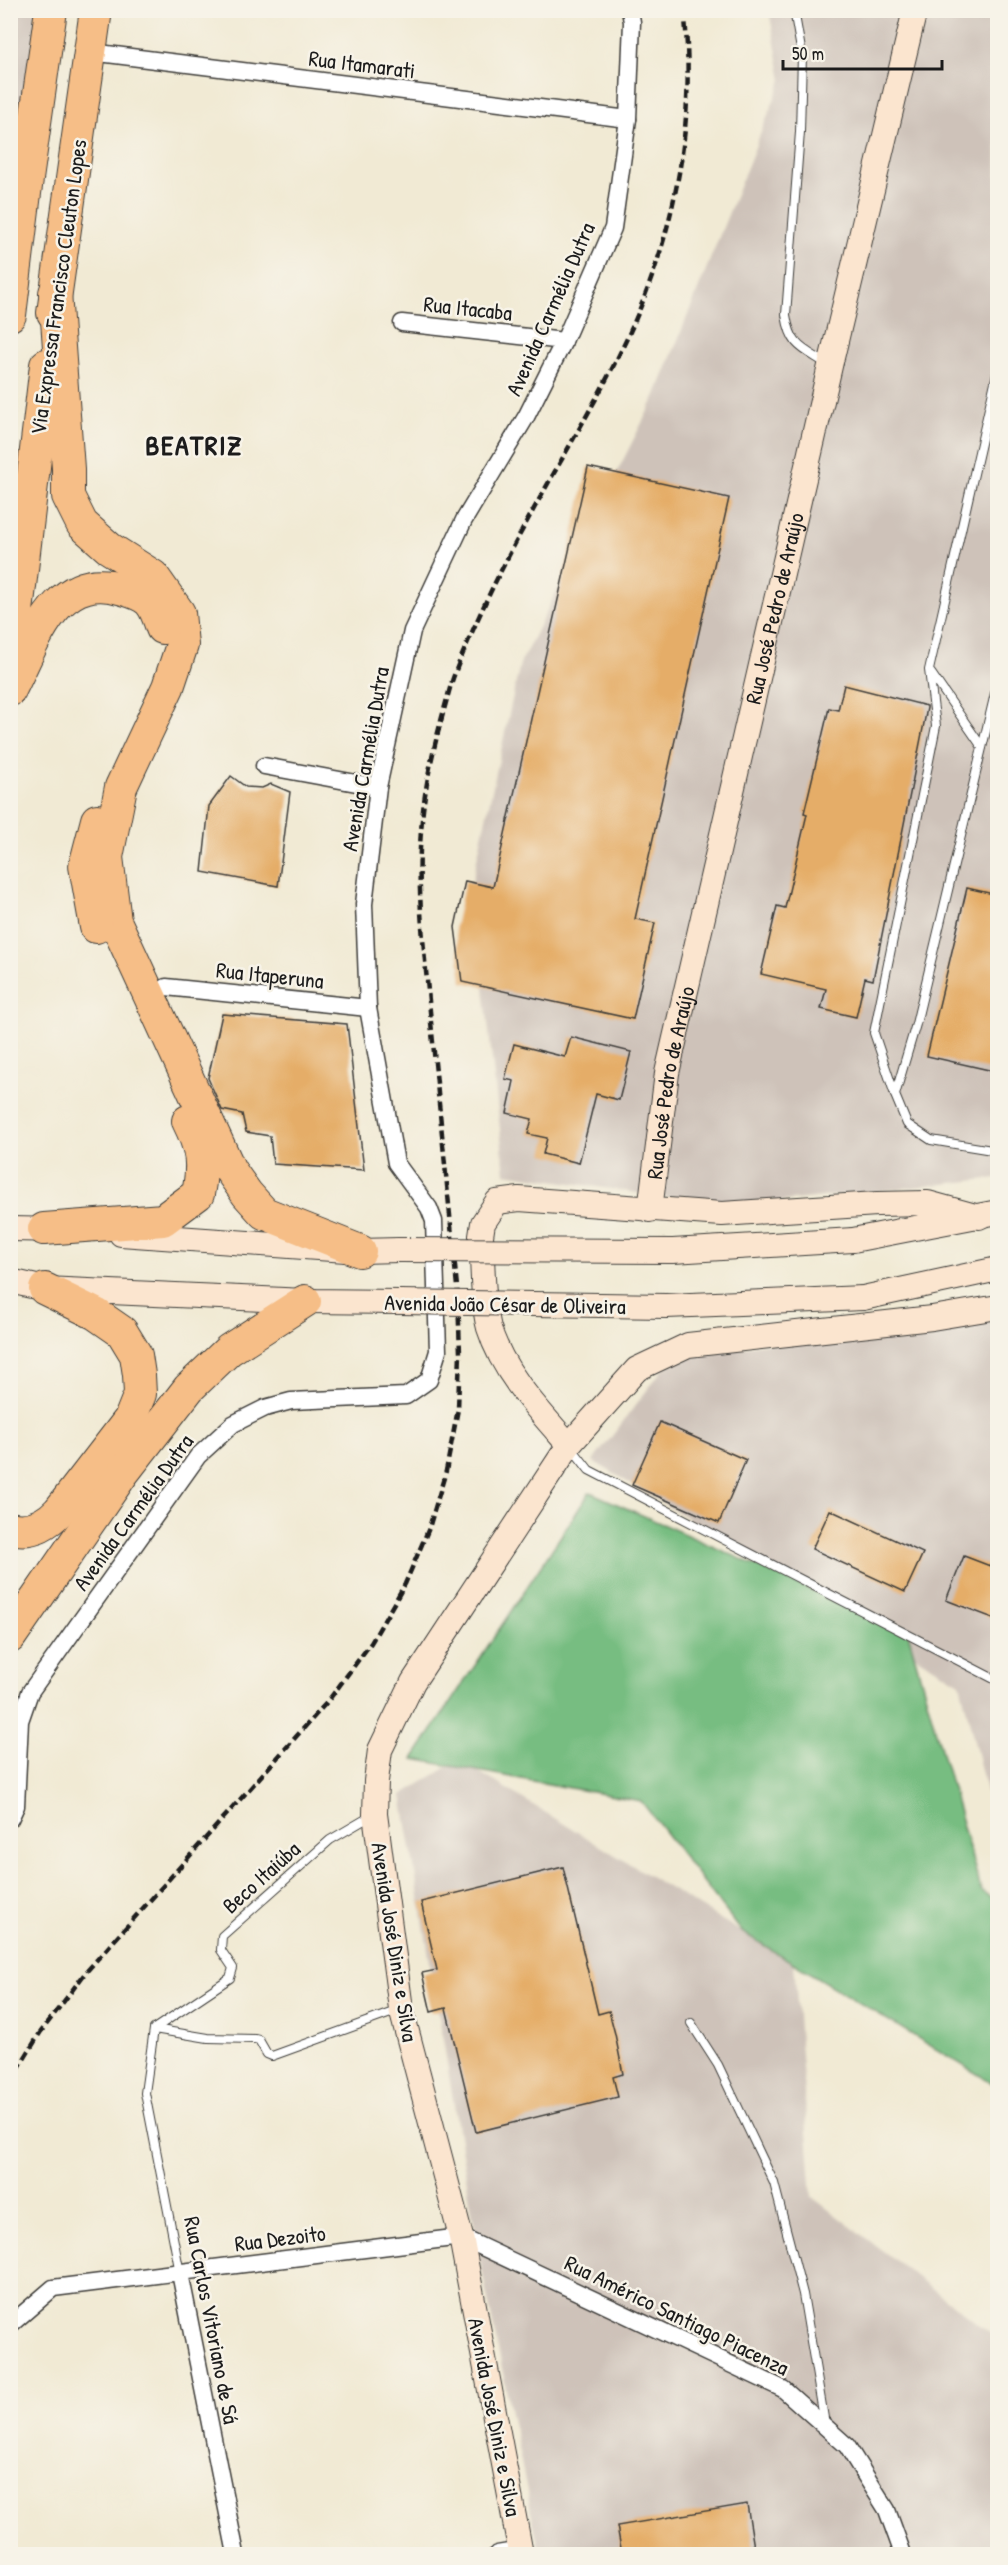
<svg xmlns="http://www.w3.org/2000/svg" width="1008" height="2565" font-family="'Patrick Hand',sans-serif">
  <style>
    .industrial { fill: #cec2b9 }
    .forest { fill: #77bd81; stroke: #4a6c4e; stroke-width: 1.5 }
    .building { fill: #e5ad67 }
    .lines { fill: none; stroke-linecap: round; stroke-linejoin: round }
    .lane-casing { stroke: #3c3b38; stroke-width: 10 }
    .street-casing { stroke: #3c3b38; stroke-width: 19 }
    .secondary-casing { stroke: #3c3b38; stroke-width: 26 }
    .highway-casing { stroke: #3c3b38; stroke-width: 34 }
    .lane { stroke: #fff; stroke-width: 8 }
    .street { stroke: #fff; stroke-width: 16 }
    .secondary { stroke: #fbe5cf; stroke-width: 24 }
    .highway { stroke: #f6be87; stroke-width: 32 }
    .rail { stroke: #1c1c1c; stroke-width: 4.5; stroke-dasharray: 9 4.5; stroke-linecap: butt }
    .secondary-bridge-casing { stroke: #3c3b38; stroke-width: 26; stroke-linecap: butt }
    .secondary-bridge { stroke: #fbe5cf; stroke-width: 24 }
    .labels { text-anchor: middle; stroke-width: 5; stroke-linejoin: round; paint-order: stroke }
    .street-label { font-size: 22px; fill: #1c1c1c; stroke: #f7f3e8 }
    .district-label { font-size: 28px; font-weight: bold; letter-spacing: 1.5px; fill: #1c1c1c; stroke: #f7f3e8 }
  </style>
  <rect width="100%" height="100%" fill="#f7f3e8"/>
  <filter id="ink" filterUnits="userSpaceOnUse"><feTurbulence type="fractalNoise" baseFrequency=".0167" numOctaves="2"/><feDisplacementMap in="SourceGraphic" scale="12" xChannelSelector="R" yChannelSelector="G"/><feConvolveMatrix kernelMatrix="1 2 1 2 8 2 1 2 1" color-interpolation-filters="sRGB"/></filter>
  <filter id="wash" filterUnits="userSpaceOnUse"><feTurbulence type="fractalNoise" baseFrequency=".008" numOctaves="4" result="noise"/><feDisplacementMap in="SourceGraphic" scale="24" xChannelSelector="R" yChannelSelector="G"/><feGaussianBlur stdDeviation="1.35" result="paint"/><feColorMatrix in="noise" values="0 0 0 0 0 0 0 0 0 0 0 0 0 0 0 0 0 1.4 0 .05"/><feComposite in="paint" operator="in"/></filter>
  <g filter="url(#wash)">
    <rect width="100%" height="100%" fill="#f1ead4"/>
    <g class="industrial">
      <polygon points="11,11 39,11 11,235"/>
      <polygon points="769,11 997,11 997,1178 731,1207 505,1173 472,882 520,664 655,397 782,80"/>
      <polygon points="997,1313 997,1836 960,1683 593,1461 673,1356"/>
      <polygon points="459,1760 794,1964 812,2197 997,2338 997,2554 540,2554 481,2266 402,1795"/>
    </g>
    <polygon class="forest" points="590,1492 908,1633 981,1890 997,1901 997,2086 742,1932 641,1801 413,1759"/>
    <g id="blocks">
      <g class="building">
        <polygon points="588,467 729,498 635,919 655,923 633,1019 462,982 455,927 465,881 493,887"/>
        <polygon points="844,685 927,706 927,708 873,980 865,978 856,1017 821,1009 826,989 761,974 777,906 785,908 807,814 804,813 829,708 838,710"/>
        <polygon points="231,776 246,787 262,788 271,784 290,792 278,886 202,872 209,806"/>
        <polygon points="967,888 998,895 998,1072 927,1056"/>
        <polygon points="222,1014 347,1024 364,1170 273,1164 270,1136 246,1132 242,1114 222,1110 208,1078"/>
        <polygon points="571,1037 631,1052 619,1100 596,1094 579,1163 543,1154 547,1138 528,1134 532,1119 507,1113 514,1081 505,1079 514,1044 565,1057"/>
        <polygon points="660,1422 746,1460 719,1523 632,1485"/>
        <polygon points="830,1510 923,1553 905,1592 812,1549"/>
        <polygon points="964,1556 998,1569 998,1620 946,1600"/>
        <polygon points="563,1867 598,2014 609,2011 615,2034 623,2074 613,2077 618,2097 476,2132 446,2008 431,2012 422,1973 437,1970 421,1902"/>
        <polygon points="747,2504 755,2554 622,2554 617,2526"/>
      </g>
    </g>
  </g>
  <g filter="url(#ink)">
    <use href="#blocks" fill-opacity="0" stroke="#3c3b38" stroke-width="1.5"/>
    <g class="lines">
      <g class="lane-casing">
        <g id="lane">
          <path d="M794 10 802 55 800 132 786 315C791 347 802 348 827 364"/>
          <polyline points="931,673 982,747"/>
          <polyline points="998,681 916,1024 895,1095 907,1124 931,1140 998,1151"/>
          <polyline points="895,1095 874,1033 936,726 929,670 998,369"/>
          <polyline points="571,1447 589,1470 998,1681"/>
          <polyline points="691,2023 718,2065 774,2183 803,2294 825,2424"/>
          <polyline points="154,2029 208,2038 255,2039 259,2040 267,2054 272,2056 399,2010"/>
          <polyline points="180,2273 145,2093 154,2029 230,1978 233,1968 221,1950 222,1936 330,1840 371,1816"/>
        </g>
      </g>
      <g class="street-casing">
        <g id="street">
          <polyline points="91,52 628,119"/>
          <polyline points="402,323 564,341"/>
          <polyline points="264,766 378,787"/>
          <polyline points="166,987 368,1008"/>
          <polyline points="10,1819 16,1806 20,1721 30,1692 198,1456 233,1424 265,1408 291,1401 406,1396 429,1380 438,1351 434,1221 429,1208 396,1163 368,1008 364,904 378,787 412,631 464,520 526,417 564,341 613,228 628,119 632,22 630,10"/>
          <polyline points="180,2273 236,2554"/>
          <polyline points="10,2325 53,2288 461,2237 783,2389 847,2446 887,2510 903,2554"/>
          <polyline points="497,2554 521,2550"/>
        </g>
      </g>
      <g class="secondary-casing">
        <g id="secondary">
          <path id="s1" d="M650 1210 667 1073 830 366 915 10"/>
          <polyline points="10,1229 62,1230"/>
          <polyline points="121,1234 360,1251 399,1250"/>
          <polyline points="853,1240 998,1212"/>
          <polyline points="10,1281 45,1289 305,1301 400,1302"/>
          <polyline points="863,1298 998,1269"/>
          <path d="M569 1445C538 1410 503 1373 489 1328 482 1301 483 1264 481 1236L483 1223 497 1202 519 1199 722 1214 877 1204 928 1203 979 1217"/>
          <polyline points="521,2554 461,2237 401,2009 375,1814 376,1781 380,1750 413,1682 569,1445 637,1369 688,1345 932,1318 998,1307"/>
        </g>
      </g>
      <g class="highway-casing">
        <g id="highway">
          <polyline points="55,293 68,469 68,496 82,524 109,548 153,576 179,613 182,645 168,687 121,787 107,857 115,921 230,1170 247,1194 264,1213 360,1251"/>
          <polyline points="53,313 96,10"/>
          <polyline points="10,315 25,193 51,10"/>
          <polyline points="10,671 46,365"/>
          <path d="M10 690C35 642 55 568 123 589 150 597 153 601 162 628"/>
          <polyline points="96,927 85,866 97,820"/>
          <path d="M44 1229 163 1220 198 1194C204 1164 202 1149 188 1121"/>
          <path d="M10 1528C30 1533 46 1525 59 1511L130 1419 140 1394 139 1375 136 1355 122 1332 96 1314 45 1289"/>
          <polyline points="10,1637 123,1473 189,1388 229,1350 305,1301"/>
        </g>
      </g>
      <use href="#lane" class="lane"/>
      <use href="#street" class="street"/>
      <use href="#secondary" class="secondary"/>
      <use href="#highway" class="highway"/>
      <path class="rail" d="M10 2082 40 2033 86 1972 328 1701 371 1643 405 1584 429 1528 446 1471 458 1409 460 1353 458 1297C449 1205 440 1114 431 1022 425 955 415 887 422 820 426 775 438 731 450 688 454 673 461 658 467 644 487 596 511 550 536 505 563 456 593 407 618 357 671 251 698 129 684 10"/>
      <g class="secondary-bridge-casing">
        <g id="secondary-bridge">
          <polyline points="399,1250 673,1251 853,1240"/>
          <polyline points="400,1302 666,1306 863,1298"/>
        </g>
      </g>
      <use href="#secondary-bridge" class="secondary-bridge"/>
    </g>
  </g>
  <g class="labels">
    <g class="street-label">
      <text transform="translate(362 64) rotate(7)" y="8">Rua Itamarati</text>
      <text transform="translate(58 287) rotate(-82)" y="8">Via Expressa Francisco Cleuton Lopes</text>
      <text transform="translate(468 308) rotate(6)" y="8">Rua Itacaba</text>
      <text transform="translate(550 309) rotate(-66)" y="8">Avenida Carmélia Dutra</text>
      <text dy="8" stroke="none"><textPath href="#s1" startOffset="615">Rua José Pedro de Araújo</textPath></text>
      <text transform="translate(365 759) rotate(-80)" y="8">Avenida Carmélia Dutra</text>
      <text transform="translate(270 975) rotate(6)" y="8">Rua Itaperuna</text>
      <text dy="8" stroke="none"><textPath href="#s1" startOffset="129">Rua José Pedro de Araújo</textPath></text>
      <text transform="translate(505 1304) rotate(1)" y="8">Avenida João César de Oliveira</text>
      <text transform="translate(133 1512) rotate(-54)" y="8">Avenida Carmélia Dutra</text>
      <text transform="translate(261 1877) rotate(-42)" y="8">Beco Itaiúba</text>
      <text transform="translate(395 1942) rotate(81)" y="8">Avenida José Diniz e Silva</text>
      <text transform="translate(280 2238) rotate(-7)" y="8">Rua Dezoito</text>
      <text transform="translate(677 2315) rotate(26)" y="8">Rua Américo Santiago Piacenza</text>
      <text transform="translate(212 2320) rotate(79)" y="8">Rua Carlos Vitoriano de Sá</text>
      <text transform="translate(495 2417) rotate(79)" y="8">Avenida José Diniz e Silva</text>
    </g>
    <g class="district-label">
      <text x="194" y="455">BEATRIZ</text>
    </g>
  </g>
  <rect width="1008" height="2565" fill="none" stroke="#f7f3e8" stroke-width="36"/>
  <path d="M783 60v9h159v-9" fill="none" stroke="#1c1c1c" stroke-width="3"/>
  <text x="792" y="60" font-size="18" fill="#1c1c1c" stroke="#f7f3e8" stroke-width="4.5" paint-order="stroke">50 m</text>
</svg>
